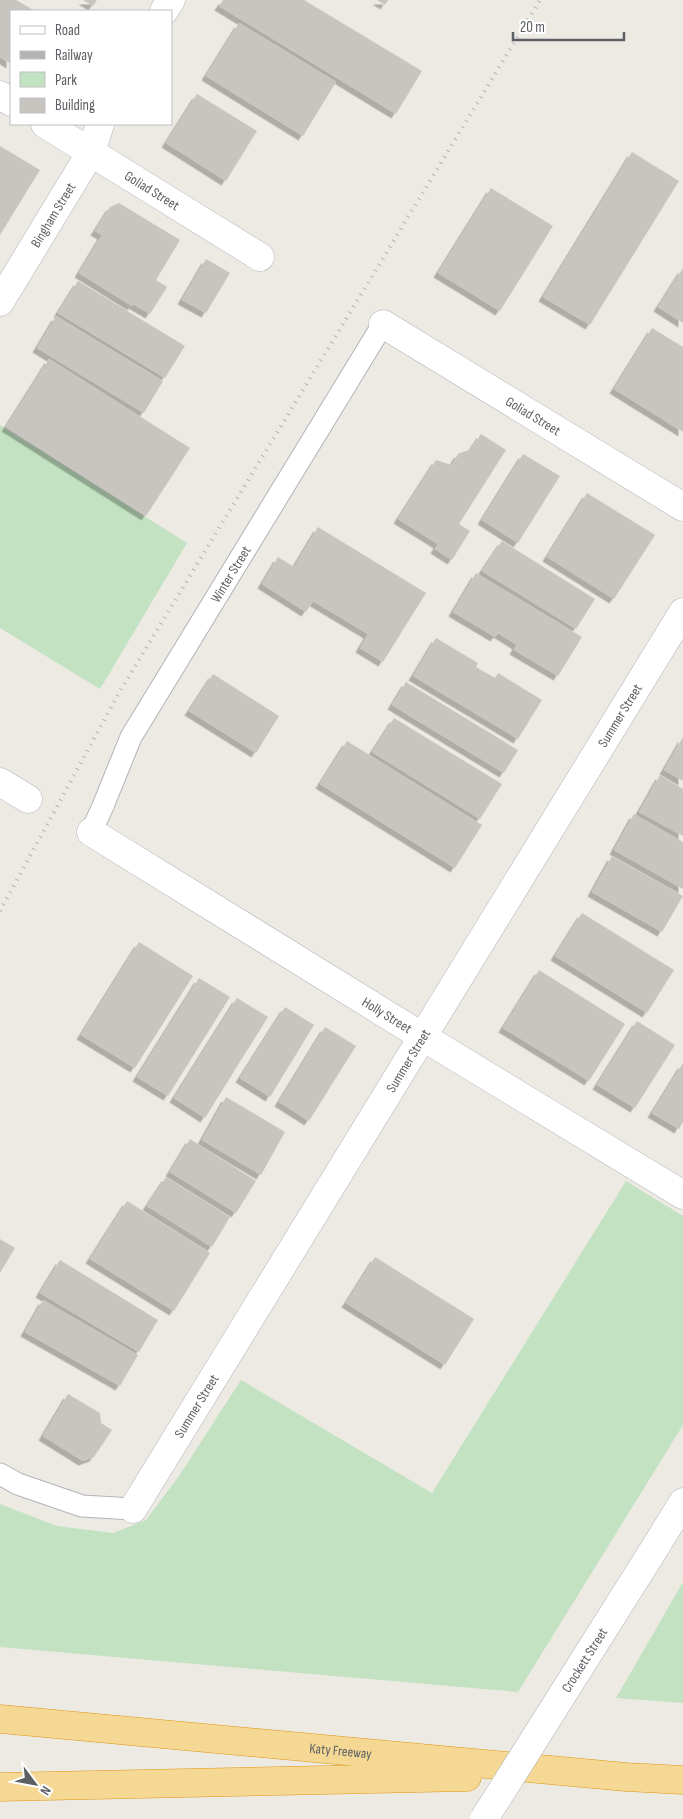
<svg xmlns="http://www.w3.org/2000/svg" width="683" height="1819" font-family="'Sofia Sans Condensed',sans-serif">
  <style>
    .green { fill: #c3e2c2 }
    .building { fill: #c8c5c0; filter: url(#shadow) }
    .lines { fill: none; stroke-linecap: round; stroke-linejoin: round }
    .lane-casing { stroke: #b1b4b8; stroke-width: 23 }
    .street-casing { stroke: #b1b4b8; stroke-width: 29 }
    .secondary-casing { stroke: #b0b3b7; stroke-width: 29 }
    .highway-casing { stroke: #dd9713; stroke-width: 29 }
    .lane { stroke: #fff; stroke-width: 21 }
    .street { stroke: #fff; stroke-width: 28 }
    .secondary { stroke: #fff; stroke-width: 28 }
    .highway { stroke: #f4d894; stroke-width: 28 }
    .rail { stroke: #b2b3b3; stroke-width: 4; stroke-dasharray: 1 6; stroke-linecap: butt }
    .secondary-bridge-casing { stroke: #b0b3b7; stroke-width: 29; stroke-linecap: butt }
    .secondary-bridge { stroke: #fff; stroke-width: 28 }
    .labels { text-anchor: middle; stroke-width: 5; stroke-linejoin: round; paint-order: stroke }
    .street-label { font-size: 14px; fill: #5c5f63; stroke: #fff }
  </style>
  <defs>
    <filter id="shadow"><feDropShadow dx="-4.5" dy="4.5" stdDeviation="0" flood-color="#0004"/></filter>
  </defs>
  <rect width="100%" height="100%" fill="#edeae4"/>
  <g class="green">
    <polygon points="0,425 187,543 100,689 0,628"/>
    <polygon points="626,1181 683,1216 683,1425 518,1692 0,1647 0,1504 57,1526 113,1533 146,1520 179,1476 241,1380 432,1493"/>
    <polygon points="683,1582 683,1703 616,1698"/>
  </g>
  <g class="building">
    <polygon points="0,0 16,0 35,11 11,11 11,64 0,57"/>
    <polygon points="83,0 97,0 93,6"/>
    <polygon points="223,0 304,0 422,71 396,114 219,6"/>
    <polygon points="377,0 388,0 385,5"/>
    <polygon points="239,23 336,82 303,136 206,76"/>
    <polygon points="197,94 257,131 226,181 166,143"/>
    <polygon points="0,146 40,170 0,235"/>
    <polygon points="632,152 679,181 590,325 543,297"/>
    <polygon points="491,188 553,226 500,311 438,273"/>
    <polygon points="119,203 180,240 156,280 167,287 150,314 133,304 132,306 79,273 102,235 95,231 110,207"/>
    <polygon points="206,259 230,273 206,313 182,300"/>
    <polygon points="683,268 683,323 658,307"/>
    <polygon points="78,281 185,346 165,378 58,313"/>
    <polygon points="56,316 163,381 144,413 37,348"/>
    <polygon points="652,328 683,347 683,432 614,389"/>
    <polygon points="49,359 190,448 146,516 6,427"/>
    <polygon points="481,434 506,450 459,524 470,531 452,560 435,549 438,544 398,519 436,460 452,465 458,454 471,449"/>
    <polygon points="523,454 560,476 518,543 482,520"/>
    <polygon points="587,493 655,535 614,599 547,557"/>
    <polygon points="318,527 426,593 383,662 360,648 368,634 313,601 306,612 262,584 278,557 294,567"/>
    <polygon points="502,541 595,599 576,629 482,571"/>
    <polygon points="476,573 582,637 558,676 514,650 517,645 498,633 495,637 453,612"/>
    <polygon points="436,638 478,663 476,667 495,678 498,673 542,700 518,739 413,676"/>
    <polygon points="213,674 279,716 256,753 189,711"/>
    <polygon points="406,682 518,750 504,773 392,705"/>
    <polygon points="394,718 502,784 480,819 372,752"/>
    <polygon points="683,737 683,781 664,770"/>
    <polygon points="347,741 482,825 455,868 320,784"/>
    <polygon points="660,775 683,789 683,836 639,812"/>
    <polygon points="634,814 683,842 683,889 614,850"/>
    <polygon points="612,856 683,896 662,932 592,892"/>
    <polygon points="582,913 674,970 647,1013 555,956"/>
    <polygon points="139,942 193,976 135,1068 81,1035"/>
    <polygon points="539,970 625,1024 589,1081 503,1028"/>
    <polygon points="199,978 230,997 168,1096 137,1077"/>
    <polygon points="237,998 268,1017 205,1118 174,1098"/>
    <polygon points="285,1007 314,1025 270,1097 240,1078"/>
    <polygon points="637,1021 675,1045 635,1108 597,1085"/>
    <polygon points="325,1027 356,1046 309,1121 279,1102"/>
    <polygon points="683,1063 683,1122 679,1129 652,1113"/>
    <polygon points="226,1097 285,1132 261,1175 202,1140"/>
    <polygon points="190,1139 256,1181 236,1213 170,1172"/>
    <polygon points="166,1177 230,1217 212,1247 147,1206"/>
    <polygon points="127,1201 210,1253 174,1311 90,1259"/>
    <polygon points="0,1239 15,1248 0,1273"/>
    <polygon points="375,1257 474,1319 445,1365 346,1303"/>
    <polygon points="60,1260 158,1320 139,1352 40,1293"/>
    <polygon points="43,1300 138,1355 120,1386 25,1332"/>
    <polygon points="68,1394 100,1413 101,1423 112,1430 94,1457 83,1461 43,1436"/>
  </g>
  <g class="lines">
    <g class="lane-casing">
      <g id="lane">
        <path id="s1" d="M91 832 103 806 131 737 383 324"/>
        <polyline points="0,1474 18,1484 82,1506 133,1509"/>
      </g>
    </g>
    <g class="street-casing">
      <g id="street">
        <polyline points="164,11 171,0"/>
        <polyline points="0,95 11,102"/>
        <path id="s2" d="M45 124 260 257"/>
        <path id="s3" d="M0 302 91 152 100 124"/>
        <path id="s4" d="M383 324 683 507"/>
        <polyline points="0,782 28,799"/>
        <path id="s5" d="M91 832 423 1037 683 1195"/>
        <path id="s6" d="M133 1509 683 612"/>
      </g>
    </g>
    <g class="secondary-casing">
      <polyline id="secondary" points="656,1546 683,1502"/>
    </g>
    <g class="highway-casing">
      <g id="highway">
        <path id="s7" d="M0 1719 626 1777 683 1780"/>
        <polyline points="0,1787 467,1777"/>
      </g>
    </g>
    <use href="#lane" class="lane"/>
    <use href="#street" class="street"/>
    <use href="#secondary" class="secondary"/>
    <use href="#highway" class="highway"/>
    <polyline class="rail" points="0,911 120,691 540,0"/>
    <g class="secondary-bridge-casing">
      <g id="secondary-bridge">
        <path id="s8" d="M484 1819 656 1546"/>
      </g>
    </g>
    <use href="#secondary-bridge" class="secondary-bridge"/>
  </g>
  <g class="labels">
    <g class="street-label">
      <text dy="5" stroke="none"><textPath href="#s2" startOffset="126">Goliad Street</textPath></text>
      <text dy="5" stroke="none"><textPath href="#s3" startOffset="102">Bingham Street</textPath></text>
      <text dy="5" stroke="none"><textPath href="#s4" startOffset="176">Goliad Street</textPath></text>
      <text dy="5" stroke="none"><textPath href="#s1" startOffset="294">Winter Street</textPath></text>
      <text dy="5" stroke="none"><textPath href="#s6" startOffset="931">Summer Street</textPath></text>
      <text dy="5" stroke="none"><textPath href="#s5" startOffset="348">Holly Street</textPath></text>
      <text dy="5" stroke="none"><textPath href="#s6" startOffset="526">Summer Street</textPath></text>
      <text dy="5" stroke="none"><textPath href="#s6" startOffset="121">Summer Street</textPath></text>
      <text dy="5" stroke="none"><textPath href="#s8" startOffset="188">Crockett Street</textPath></text>
      <text dy="5" stroke="none"><textPath href="#s7" startOffset="342">Katy Freeway</textPath></text>
    </g>
  </g>
  <rect x="10" y="10" width="162" height="115" fill="#ffffff" stroke="#bebfc1"/>
  <rect x="20" y="26" width="25" height="8" fill="#ffffff" stroke="#bebfc1"/>
  <text x="55" y="35" font-size="15" fill="#5c5f63">Road</text>
  <rect x="20" y="51" width="25" height="8" fill="#b2b3b3" stroke="#bebfc1"/>
  <text x="55" y="60" font-size="15" fill="#5c5f63">Railway</text>
  <rect x="20" y="72" width="25" height="15" fill="#c3e2c2" stroke="#bebfc1"/>
  <text x="55" y="85" font-size="15" fill="#5c5f63">Park</text>
  <rect x="20" y="98" width="25" height="15" fill="#c8c5c0" stroke="#bebfc1"/>
  <text x="55" y="110" font-size="15" fill="#5c5f63">Building</text>
  <g transform="translate(35 1784) rotate(122)" stroke="#ffffff" stroke-width="4" paint-order="stroke">
  <path d="M0-4L9 19L0 12L-9 19Z" fill="#5c5f63"/>
  <text y="-8" font-size="14" font-weight="bold" text-anchor="middle" fill="#5c5f63">N</text>
  </g>
  <path d="M513 32v8h111v-8" fill="none" stroke="#5c5f63" stroke-width="2.5"/>
  <text x="520" y="32" font-size="15" fill="#5c5f63" stroke="#ffffff" stroke-width="4" paint-order="stroke">20 m</text>
</svg>
